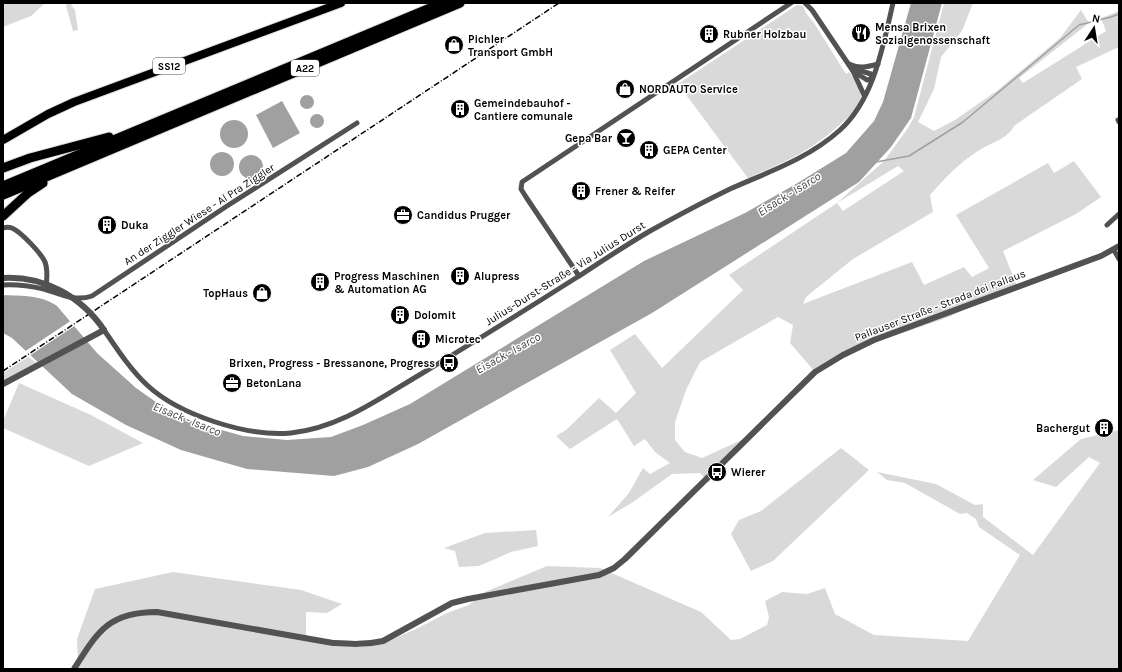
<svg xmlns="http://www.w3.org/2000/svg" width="1122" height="672" font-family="Karla,sans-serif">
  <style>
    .green { fill: #d9d9d9; fill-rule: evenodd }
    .water { fill: #a0a0a0 }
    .pier { fill: #fff }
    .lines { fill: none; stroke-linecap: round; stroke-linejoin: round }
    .stream { stroke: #a0a0a0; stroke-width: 1.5 }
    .primary-casing { stroke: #dbdbdb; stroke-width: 10 }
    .motorway-casing { stroke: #dbdbdb; stroke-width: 11 }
    .minor { stroke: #525252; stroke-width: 5 }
    .tertiary { stroke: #525252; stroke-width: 6 }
    .primary { stroke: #000; stroke-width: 8 }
    .motorway { stroke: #000; stroke-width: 9 }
    .rail { stroke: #000; stroke-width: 1.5; stroke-dasharray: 6 2 1 2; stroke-linecap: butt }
    .tertiary-bridge { stroke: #525252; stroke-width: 6 }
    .labels { text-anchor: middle; stroke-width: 3; stroke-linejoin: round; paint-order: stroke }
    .shield { fill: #fff; stroke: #4c4c4c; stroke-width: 1 }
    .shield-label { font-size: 10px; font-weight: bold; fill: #000 }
    .poi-label { font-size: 11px; font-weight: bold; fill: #000; stroke: #fff; text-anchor: start }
    .street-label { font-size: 11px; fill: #000; stroke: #fff }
    .water-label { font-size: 12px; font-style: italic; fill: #414141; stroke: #fff }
  </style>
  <rect width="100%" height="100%" fill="#fff"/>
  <g class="green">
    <polygon points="3,3 45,3 31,16 3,27"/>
    <polygon points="67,3 74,3 71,5 75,10 78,30 73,31 66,6"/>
    <path d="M944 3H973L962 31 941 57 934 89 918 122 934 131 955 120 998 90 1060 38 1081 10 1089 23 1019 78 1023 83 1106 31 1101 18 1119 11V47L1076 67 1082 79 1014 126C1008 139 990 143 978 151 959 163 945 178 930 195L933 212 853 259 806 297 803 304 912 262 924 285 964 267 972 277 989 268 956 215 1048 163 1054 173 1074 161 1101 197 1076 214 1003 251 1017 286 998 293 949 317 868 345 815 372 790 343 793 325 778 317 700 362 686 390 675 422V440L685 452 702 458 750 436 715 470 709 483 700 473 672 474 633 502 608 517 629 493 643 468 650 474 670 463 655 452 645 439 634 446 617 419 570 449 556 436 566 430 599 398 616 413 636 393 610 350 635 334 662 368 743 290 729 275 837 203 884 161 908 128 914 117ZM898 166 904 171 843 211 837 203Z"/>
    <path d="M797 5 803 6 806 13 814 23 846 74 849 72 857 81 861 97C856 110 847 119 836 128 810 152 780 164 748 178L678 84Z"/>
    <polygon points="28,357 37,363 3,384 3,373"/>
    <polygon points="19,383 91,415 143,443 89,466 3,428 3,421"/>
    <polygon points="1119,430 1119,669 77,669 78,663 77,639 95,589 173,572 301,590 342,604 327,613 306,612 306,636 357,644 385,642 414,630 447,613 469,605 485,592 547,566 600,568 701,612 731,640 740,639 767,625 769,617 765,601 782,592 807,594 825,588 835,614 874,635 968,641 1020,555 979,527 976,519 967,513 960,514 905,483 887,480 877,472 936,484 975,505 983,504 983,517 1033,555 1100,463 1089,457 1056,487 1033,480 1081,439"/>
    <polygon points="841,448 869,470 773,561 751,571 731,534 739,520 761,511"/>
    <polygon points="536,530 538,546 511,552 479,566 459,567 455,551 444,548 485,533"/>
  </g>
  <g class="water">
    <path d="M911 3H942L911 118 891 147 859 182 652 313 418 444 368 467 334 476 247 469 181 450 126 425 72 394 12 338 3 333V295C22 296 42 295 57 306L97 353 136 388 166 409 196 423 243 436 287 440 331 437 363 425 410 404 644 261 745 213 796 184 846 153 874 121 883 102Z"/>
    <circle cx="307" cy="102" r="7"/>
    <polygon points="282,101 300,133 273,148 256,115"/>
    <circle cx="317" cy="121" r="7"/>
    <circle cx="234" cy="134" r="14"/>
    <circle cx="222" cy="164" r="12"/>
    <circle cx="251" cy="167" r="12"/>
  </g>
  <polygon class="pier" points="72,320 76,325 29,356 24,352"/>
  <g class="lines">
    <polyline class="stream" points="876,162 909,156 963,122 1079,25 1111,17 1119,14"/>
    <g class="primary-casing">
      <polyline id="primary" points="3,140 48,114 74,102 341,3"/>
    </g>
    <g class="motorway-casing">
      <g id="motorway">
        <polyline points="3,168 30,158 109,137"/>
        <polyline points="3,186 442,3"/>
        <polyline points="3,195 460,3"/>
        <polyline points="3,216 28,193 43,183"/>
      </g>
    </g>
    <g class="minor">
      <polyline points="805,3 812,10 853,71 867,80 872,79"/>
      <path d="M849 64C859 69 867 67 878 64"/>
      <polyline points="856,68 861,71 871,74 872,79"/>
      <polyline points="853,71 864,95"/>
      <polyline points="1118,120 1119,122"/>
      <polyline points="1107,225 1119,214"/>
      <path d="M3 228C6 227 9 227 12 228 21 232 41 253 45 262 48 270 47 279 46 287"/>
      <polyline points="1114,250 1119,259"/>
      <polyline points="579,276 526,197 521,189 522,182 791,3"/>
      <path d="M3 285C17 284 30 286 44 289 60 294 75 302 92 296L227 206 357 123"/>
      <path d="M104 330C117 349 130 369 147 385 179 415 247 437 291 433 340 428 380 398 421 374 474 342 527 309 579 276 602 261 626 245 650 231 677 216 703 202 730 189 768 172 808 159 840 130 874 99 883 46 893 3"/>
    </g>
    <g class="tertiary">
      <polyline points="3,384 104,330"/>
      <path d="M74 669C98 631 109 612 157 612L333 643C350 644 365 645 383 641L452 603 468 599 599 575 614 568 625 559 815 372 843 355 874 340 1101 256 1119 246"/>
    </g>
    <use href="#primary" class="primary"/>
    <use href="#motorway" class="motorway"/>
    <polyline class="rail" points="3,371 559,3"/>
    <path class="tertiary-bridge" d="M3 278C44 276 81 296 104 330"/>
  </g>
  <defs>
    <g id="restaurant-disc" transform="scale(1)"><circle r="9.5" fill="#000" stroke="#fff"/><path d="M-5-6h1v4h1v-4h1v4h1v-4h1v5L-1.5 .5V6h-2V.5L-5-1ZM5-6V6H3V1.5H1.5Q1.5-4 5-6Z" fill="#fff"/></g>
    <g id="building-disc" transform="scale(1)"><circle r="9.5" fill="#000" stroke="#fff"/><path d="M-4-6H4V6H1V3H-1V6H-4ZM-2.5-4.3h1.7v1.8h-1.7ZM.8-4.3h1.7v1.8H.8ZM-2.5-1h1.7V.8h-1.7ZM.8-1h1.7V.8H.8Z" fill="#fff"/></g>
    <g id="shop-disc" transform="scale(1)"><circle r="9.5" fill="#000" stroke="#fff"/><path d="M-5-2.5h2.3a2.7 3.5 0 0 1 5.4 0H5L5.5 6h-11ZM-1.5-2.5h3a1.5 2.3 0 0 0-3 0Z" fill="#fff"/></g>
    <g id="bar-disc" transform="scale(1)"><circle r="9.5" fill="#000" stroke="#fff"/><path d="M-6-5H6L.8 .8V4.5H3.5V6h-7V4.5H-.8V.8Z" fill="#fff"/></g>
    <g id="office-disc" transform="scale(1)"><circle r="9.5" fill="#000" stroke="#fff"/><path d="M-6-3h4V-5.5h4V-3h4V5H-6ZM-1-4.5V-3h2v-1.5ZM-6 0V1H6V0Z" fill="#fff"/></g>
    <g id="bus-disc" transform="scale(1)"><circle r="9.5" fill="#000" stroke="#fff"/><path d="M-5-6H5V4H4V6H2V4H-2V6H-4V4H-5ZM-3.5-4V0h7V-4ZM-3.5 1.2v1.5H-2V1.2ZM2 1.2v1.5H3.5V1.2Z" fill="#fff"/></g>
  </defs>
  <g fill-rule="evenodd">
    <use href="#restaurant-disc" x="861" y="33"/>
    <use href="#building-disc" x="709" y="34"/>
    <use href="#shop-disc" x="454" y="45"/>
    <use href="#shop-disc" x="625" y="89"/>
    <use href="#building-disc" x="460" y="109"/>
    <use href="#bar-disc" x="626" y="138"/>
    <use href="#building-disc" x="649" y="150"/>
    <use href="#building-disc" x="581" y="191"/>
    <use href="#office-disc" x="403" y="215"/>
    <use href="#building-disc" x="107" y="225"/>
    <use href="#building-disc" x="460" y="276"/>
    <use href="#building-disc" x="320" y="282"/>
    <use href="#shop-disc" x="262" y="293"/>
    <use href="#building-disc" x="400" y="315"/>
    <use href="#building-disc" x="421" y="339"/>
    <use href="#bus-disc" x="449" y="363"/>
    <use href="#office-disc" x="232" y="383"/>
    <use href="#building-disc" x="1104" y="428"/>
    <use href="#bus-disc" x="717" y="472"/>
  </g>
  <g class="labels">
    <g class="shield">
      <rect x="153" y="58" width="32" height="16" rx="3"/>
      <rect x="291" y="60" width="28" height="16" rx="3"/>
    </g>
    <g class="shield-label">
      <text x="169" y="70">SS12</text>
      <text x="305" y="72">A22</text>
    </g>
    <g class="poi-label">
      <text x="875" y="31">Mensa Brixen<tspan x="875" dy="13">Sozialgenossenschaft</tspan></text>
      <text x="723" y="38">Rubner Holzbau</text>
      <text x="468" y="43">Pichler<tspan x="468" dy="13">Transport GmbH</tspan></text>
      <text x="639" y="93">NORDAUTO Service</text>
      <text x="474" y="107">Gemeindebauhof -<tspan x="474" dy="13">Cantiere comunale</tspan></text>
      <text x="612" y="142" text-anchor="end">Gepa Bar</text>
      <text x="663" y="154">GEPA Center</text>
      <text x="595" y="195">Frener &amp; Reifer</text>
      <text x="417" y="219">Candidus Prugger</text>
      <text x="121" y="229">Duka</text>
      <text x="334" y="280">Progress Maschinen<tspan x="334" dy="13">&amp; Automation AG</tspan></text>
      <text x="474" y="280">Alupress</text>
      <text x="248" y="297" text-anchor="end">TopHaus</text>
      <text x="414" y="319">Dolomit</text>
      <text x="435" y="343">Microtec</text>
      <text x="435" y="367" text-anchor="end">Brixen, Progress - Bressanone, Progress</text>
      <text x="246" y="387">BetonLana</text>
      <text x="1090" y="432" text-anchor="end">Bachergut</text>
      <text x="731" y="476">Wierer</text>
    </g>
    <g class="street-label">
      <text transform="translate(199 214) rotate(-33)" y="4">An der Ziggler Wiese - Al Pra Ziggler</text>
      <text transform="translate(565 273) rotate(-32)" y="4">Julius-Durst-Straße - Via Julius Durst</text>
      <text transform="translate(940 305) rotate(-21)" y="4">Pallauser Straße - Strada dei Pallaus</text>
    </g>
    <g class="water-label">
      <text transform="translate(789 194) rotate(-32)" y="4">Eisack - Isarco</text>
      <text transform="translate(508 353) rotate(-29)" y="4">Eisack - Isarco</text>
      <text transform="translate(187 419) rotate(22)" y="4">Eisack - Isarco</text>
    </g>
  </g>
  <rect width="1122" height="672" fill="none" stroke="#000000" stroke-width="8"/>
  <g transform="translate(1094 28) rotate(12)" stroke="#ffffff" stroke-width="3" paint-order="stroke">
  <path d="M0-3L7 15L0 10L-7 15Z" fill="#000000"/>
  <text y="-6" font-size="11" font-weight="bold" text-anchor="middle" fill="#000000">N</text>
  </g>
</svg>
